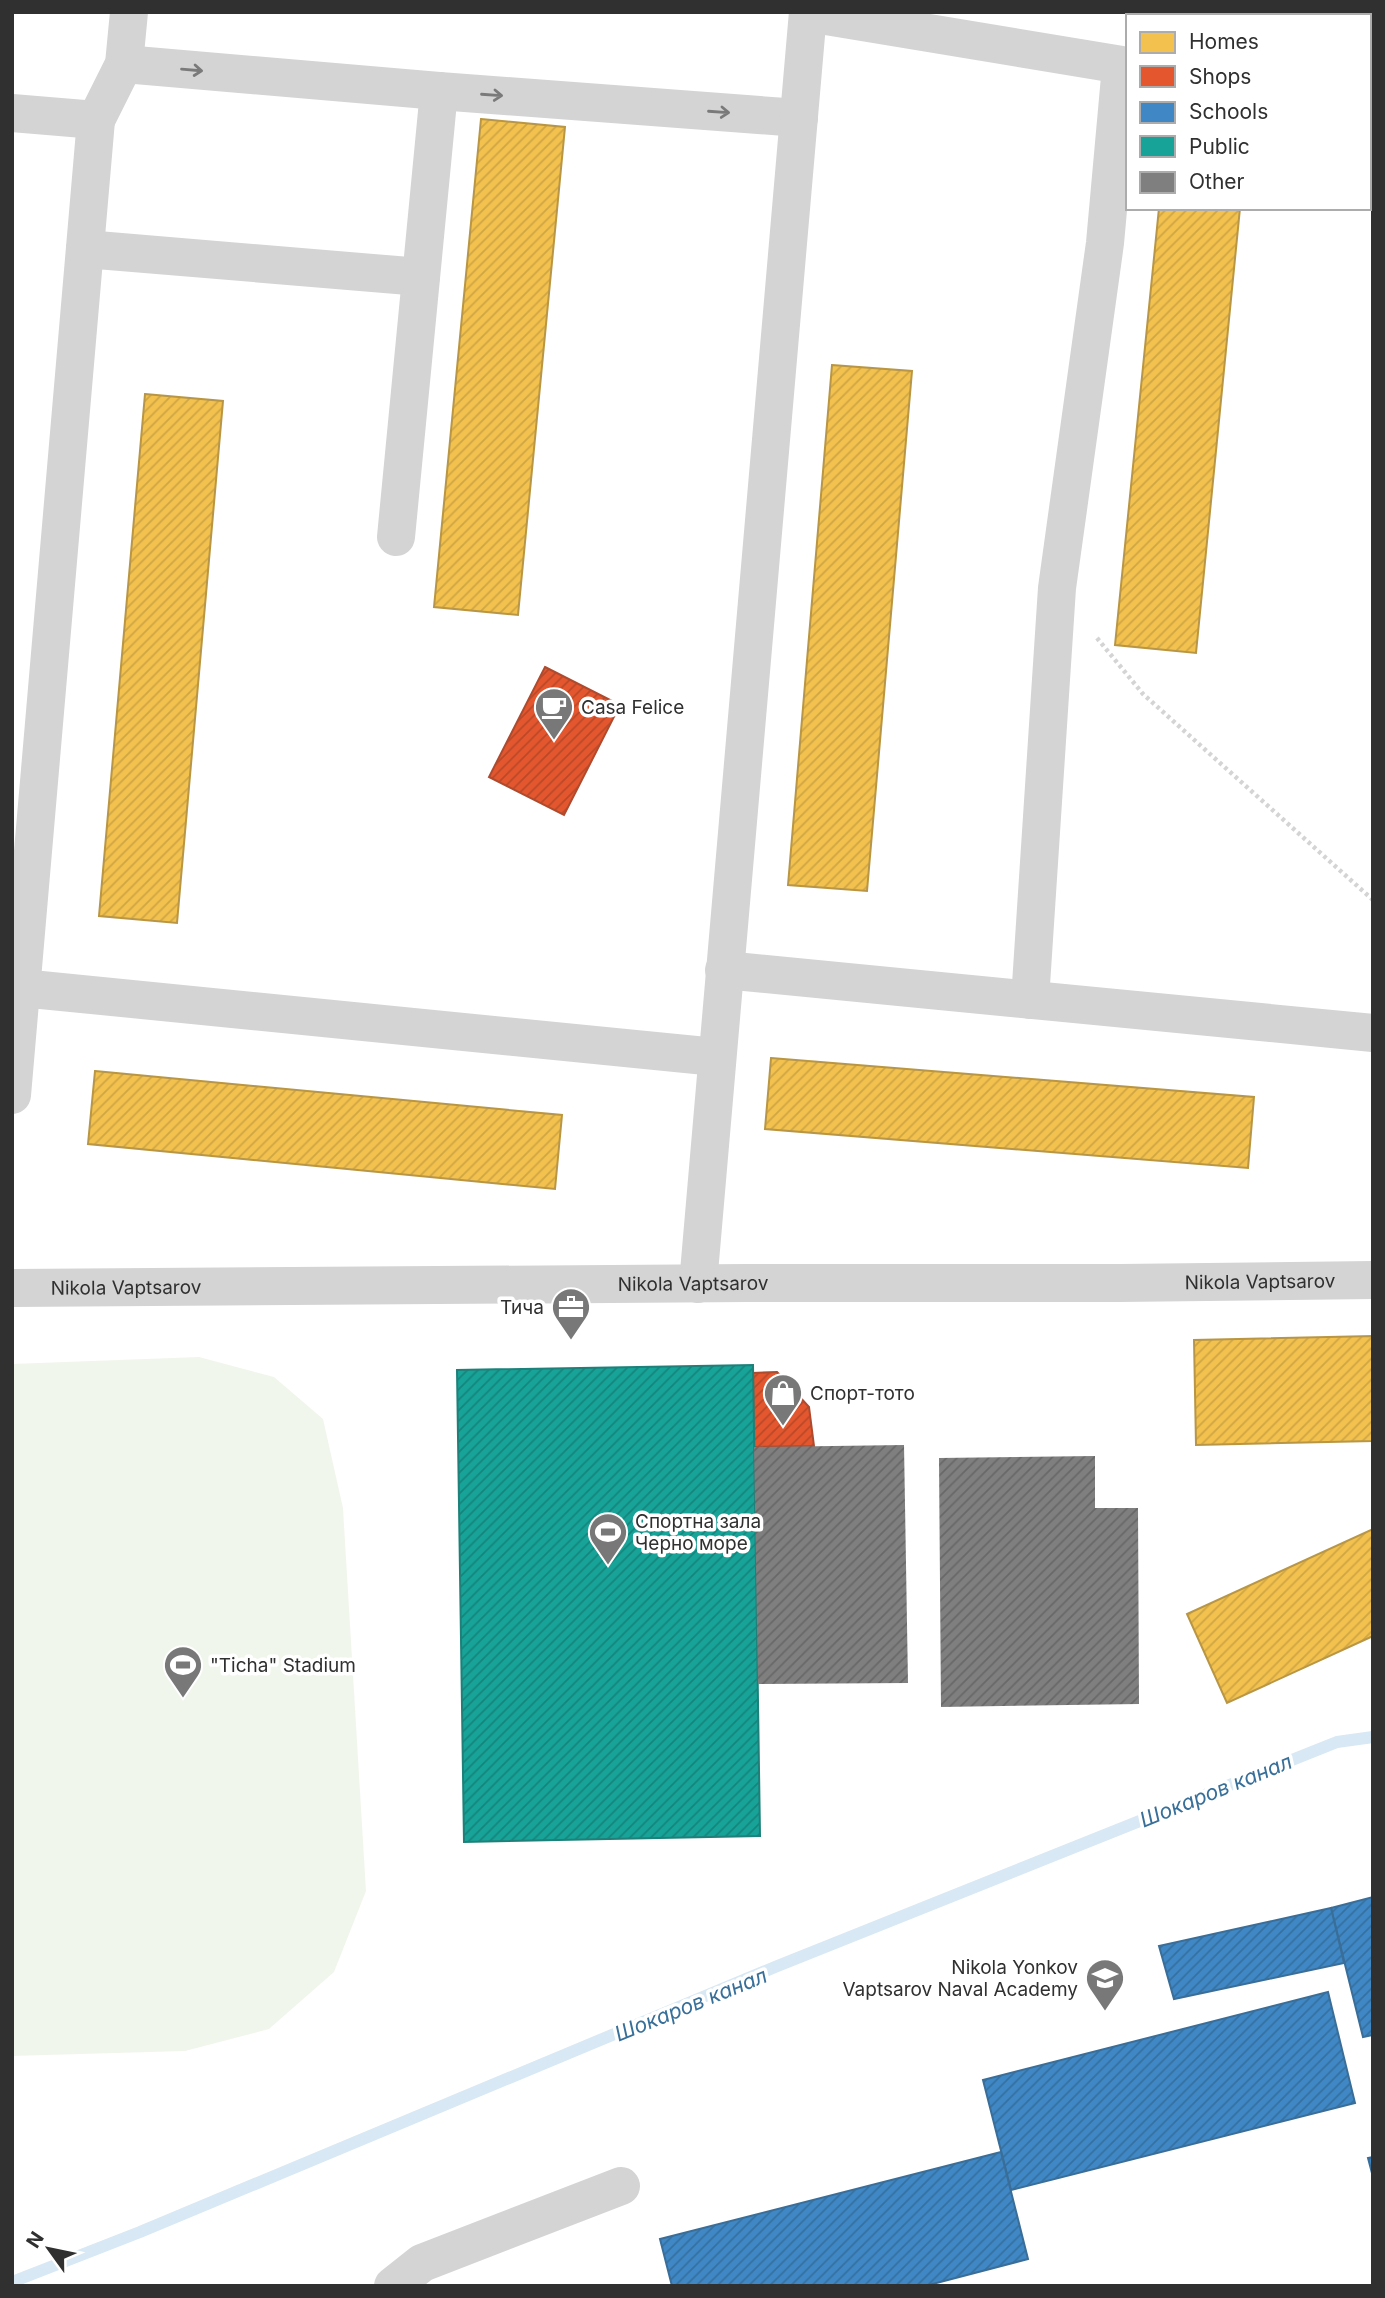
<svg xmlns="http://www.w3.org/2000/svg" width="1385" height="2298" font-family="Inter,sans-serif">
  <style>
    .grass { fill: #f1f6ec }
    .homes { fill: url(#homes-hatch); stroke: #b89645; stroke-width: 2 }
    .shops { fill: url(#shops-hatch); stroke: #ae4b2f; stroke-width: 2 }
    .schools { fill: url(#schools-hatch); stroke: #3a6e98; stroke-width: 2 }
    .public { fill: url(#public-hatch); stroke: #1e8079; stroke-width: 2 }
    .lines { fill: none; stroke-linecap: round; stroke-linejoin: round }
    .stream { stroke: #d8e8f4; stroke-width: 12 }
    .building { fill: url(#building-hatch) }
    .path { stroke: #d4d4d4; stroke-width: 4.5; stroke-dasharray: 3.5 3.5; stroke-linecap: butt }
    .minor { stroke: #d4d4d4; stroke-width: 38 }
    .oneway { stroke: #7a7a7a }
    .labels { text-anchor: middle; stroke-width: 7; stroke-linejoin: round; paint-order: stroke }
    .poi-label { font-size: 19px; fill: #303030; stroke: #fff; text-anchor: start }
    .street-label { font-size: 19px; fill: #303030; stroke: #fff }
    .water-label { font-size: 21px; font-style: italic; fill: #376f99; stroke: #fff }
  </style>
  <defs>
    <pattern id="homes-hatch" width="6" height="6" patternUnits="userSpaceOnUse" patternTransform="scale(1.75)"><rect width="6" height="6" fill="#f2c14e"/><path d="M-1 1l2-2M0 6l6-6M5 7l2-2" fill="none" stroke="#d0a644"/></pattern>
    <pattern id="shops-hatch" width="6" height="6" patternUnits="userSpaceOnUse" patternTransform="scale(1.75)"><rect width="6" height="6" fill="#e4572e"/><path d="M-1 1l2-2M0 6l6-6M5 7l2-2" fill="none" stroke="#b94828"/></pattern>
    <pattern id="schools-hatch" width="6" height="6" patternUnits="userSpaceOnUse" patternTransform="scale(1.75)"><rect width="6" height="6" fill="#3f88c5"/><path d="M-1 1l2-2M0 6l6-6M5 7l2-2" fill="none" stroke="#3570a0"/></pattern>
    <pattern id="public-hatch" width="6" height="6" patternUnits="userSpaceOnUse" patternTransform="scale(1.75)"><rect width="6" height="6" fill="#17a398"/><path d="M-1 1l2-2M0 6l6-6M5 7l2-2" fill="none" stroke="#15857c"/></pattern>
    <pattern id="building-hatch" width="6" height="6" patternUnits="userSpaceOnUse" patternTransform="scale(1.75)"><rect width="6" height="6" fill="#7f7f7f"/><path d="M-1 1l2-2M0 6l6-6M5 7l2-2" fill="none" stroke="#686868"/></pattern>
  </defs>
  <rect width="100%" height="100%" fill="#fff"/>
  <polygon class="grass" points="199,1357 274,1377 323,1419 343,1508 366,1891 334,1972 269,2029 185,2051 12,2056 12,1364"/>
  <g class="homes">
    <polygon points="481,119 565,127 518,615 434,607"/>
    <polygon points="1159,208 1240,208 1196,653 1115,645"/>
    <polygon points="832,365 912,371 867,891 788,885"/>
    <polygon points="145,394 223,401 177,923 99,916"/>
    <polygon points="771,1058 1254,1097 1248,1168 765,1129"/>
    <polygon points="95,1071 562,1115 555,1189 88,1144"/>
    <polygon points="1373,1336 1373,1441 1196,1445 1194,1340"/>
    <polygon points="1373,1529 1373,1636 1227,1703 1187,1614"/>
  </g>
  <g class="shops">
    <polygon points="545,667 620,705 564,815 489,777"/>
    <polygon points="777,1372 809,1407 814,1446 754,1447 753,1373"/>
  </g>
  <g class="schools">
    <polygon points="1373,1897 1373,2035 1363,2037 1331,1908"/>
    <polygon points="1331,1908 1344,1963 1174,1999 1159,1946"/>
    <polygon points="1328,1992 1355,2103 1011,2190 983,2080"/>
    <polygon points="1001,2152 1028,2259 925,2286 672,2286 660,2239"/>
    <polygon points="1373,2157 1373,2177 1368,2158"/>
  </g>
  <polygon class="public" points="753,1365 760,1836 464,1842 457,1370"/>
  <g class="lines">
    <polyline class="stream" points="12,2282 140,2232 775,1967 1337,1742 1373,1737"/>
  </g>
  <g class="building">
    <polygon points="904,1445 908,1683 758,1684 754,1447"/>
    <polygon points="1095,1456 1095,1508 1138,1508 1139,1704 941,1707 939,1458"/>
  </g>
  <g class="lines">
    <polyline class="path" points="1097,638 1143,694 1373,900"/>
    <g class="minor">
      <polyline points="808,13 1128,66"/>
      <polyline points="124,64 439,91 799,118"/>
      <polyline points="1369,94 1373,95"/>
      <polyline points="12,113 96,120 124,64 129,12"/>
      <polyline points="85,249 421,277"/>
      <polyline points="396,537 439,91"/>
      <polyline points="724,970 1373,1033"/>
      <polyline points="21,988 716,1057"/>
      <polyline points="1030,1000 1057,588 1105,243 1121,66"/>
      <polyline points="12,1095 96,120"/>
      <polyline points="698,1284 808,12"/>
      <path id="s1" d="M12 1288 747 1283H1120L1373 1280"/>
      <polyline points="393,2286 422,2263 621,2186"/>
    </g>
  </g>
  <defs><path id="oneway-shaft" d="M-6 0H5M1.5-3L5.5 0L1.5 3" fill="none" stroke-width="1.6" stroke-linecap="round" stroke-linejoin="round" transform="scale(1.75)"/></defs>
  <g class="oneway">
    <use href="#oneway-shaft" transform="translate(192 70) rotate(5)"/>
    <use href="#oneway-shaft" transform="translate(492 95) rotate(4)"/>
    <use href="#oneway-shaft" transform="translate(719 112) rotate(4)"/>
  </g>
  <defs>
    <g id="cafe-pin" transform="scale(2.0125)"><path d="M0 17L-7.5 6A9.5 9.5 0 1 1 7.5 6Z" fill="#787878" stroke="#fff"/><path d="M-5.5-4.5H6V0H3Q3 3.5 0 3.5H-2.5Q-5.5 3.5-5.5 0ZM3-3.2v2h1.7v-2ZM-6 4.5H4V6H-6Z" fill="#fff"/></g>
    <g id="office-pin" transform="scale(2.0125)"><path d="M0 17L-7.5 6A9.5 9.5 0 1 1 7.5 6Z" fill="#787878" stroke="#fff"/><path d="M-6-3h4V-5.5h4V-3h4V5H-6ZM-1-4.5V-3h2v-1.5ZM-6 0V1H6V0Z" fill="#fff"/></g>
    <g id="shop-pin" transform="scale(2.0125)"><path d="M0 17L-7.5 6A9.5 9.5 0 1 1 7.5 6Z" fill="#787878" stroke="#fff"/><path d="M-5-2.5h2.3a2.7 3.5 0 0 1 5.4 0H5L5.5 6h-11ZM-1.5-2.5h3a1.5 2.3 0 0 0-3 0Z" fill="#fff"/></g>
    <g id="stadium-pin" transform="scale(2.0125)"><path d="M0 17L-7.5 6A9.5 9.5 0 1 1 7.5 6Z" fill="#787878" stroke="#fff"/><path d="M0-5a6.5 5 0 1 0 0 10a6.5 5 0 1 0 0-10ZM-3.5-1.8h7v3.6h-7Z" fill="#fff"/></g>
    <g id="university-pin" transform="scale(2.0125)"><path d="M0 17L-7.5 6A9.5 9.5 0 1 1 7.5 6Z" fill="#787878" stroke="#fff"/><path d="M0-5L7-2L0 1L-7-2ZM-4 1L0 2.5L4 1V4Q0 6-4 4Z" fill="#fff"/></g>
  </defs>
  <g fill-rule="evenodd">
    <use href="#cafe-pin" x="554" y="707"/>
    <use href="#office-pin" x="571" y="1307"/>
    <use href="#shop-pin" x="783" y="1393"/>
    <use href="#stadium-pin" x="608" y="1532"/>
    <use href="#stadium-pin" x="183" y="1665"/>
    <use href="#university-pin" x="1105" y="1978"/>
  </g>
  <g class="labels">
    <g class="poi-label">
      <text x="581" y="714">Casa Felice</text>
      <text x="544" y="1314" text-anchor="end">Тича</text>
      <text x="810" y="1400">Спорт-тото</text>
      <text x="635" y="1528">Спортна зала<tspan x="635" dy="22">Черно море</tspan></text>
      <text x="210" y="1672">"Ticha" Stadium</text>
      <text x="1078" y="1974" text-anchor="end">Nikola Yonkov<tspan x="1078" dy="22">Vaptsarov Naval Academy</tspan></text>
    </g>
    <g class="street-label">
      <text dy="7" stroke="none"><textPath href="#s1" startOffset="1248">Nikola Vaptsarov</textPath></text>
      <text dy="7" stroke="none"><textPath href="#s1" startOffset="681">Nikola Vaptsarov</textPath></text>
      <text dy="7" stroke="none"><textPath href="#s1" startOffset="114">Nikola Vaptsarov</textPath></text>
    </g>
    <g class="water-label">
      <text transform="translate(1216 1791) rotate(-22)" y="7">Шокаров канал</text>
      <text transform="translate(691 2005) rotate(-22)" y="7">Шокаров канал</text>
    </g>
  </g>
  <rect width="1385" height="2298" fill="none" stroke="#303030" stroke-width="28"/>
  <rect x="1126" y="14" width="245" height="196" fill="#ffffff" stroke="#acacac" stroke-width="2"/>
  <rect x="1140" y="32" width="35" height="21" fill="#f2c14e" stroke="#acacac" stroke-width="2"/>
  <text x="1189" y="49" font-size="21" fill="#303030">Homes</text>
  <rect x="1140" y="66" width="35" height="21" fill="#e4572e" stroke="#acacac" stroke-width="2"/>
  <text x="1189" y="84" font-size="21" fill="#303030">Shops</text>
  <rect x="1140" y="102" width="35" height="21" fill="#3f88c5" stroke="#acacac" stroke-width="2"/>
  <text x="1189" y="119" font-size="21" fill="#303030">Schools</text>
  <rect x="1140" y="136" width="35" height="21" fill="#17a398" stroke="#acacac" stroke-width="2"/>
  <text x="1189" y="154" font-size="21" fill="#303030">Public</text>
  <rect x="1140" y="172" width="35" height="21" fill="#7f7f7f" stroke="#acacac" stroke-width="2"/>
  <text x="1189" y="189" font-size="21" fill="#303030">Other</text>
  <g transform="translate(49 2249) rotate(303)" stroke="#ffffff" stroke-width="5" paint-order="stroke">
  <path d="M0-5L12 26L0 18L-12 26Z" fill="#303030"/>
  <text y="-10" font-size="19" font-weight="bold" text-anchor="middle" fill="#303030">N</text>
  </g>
</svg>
